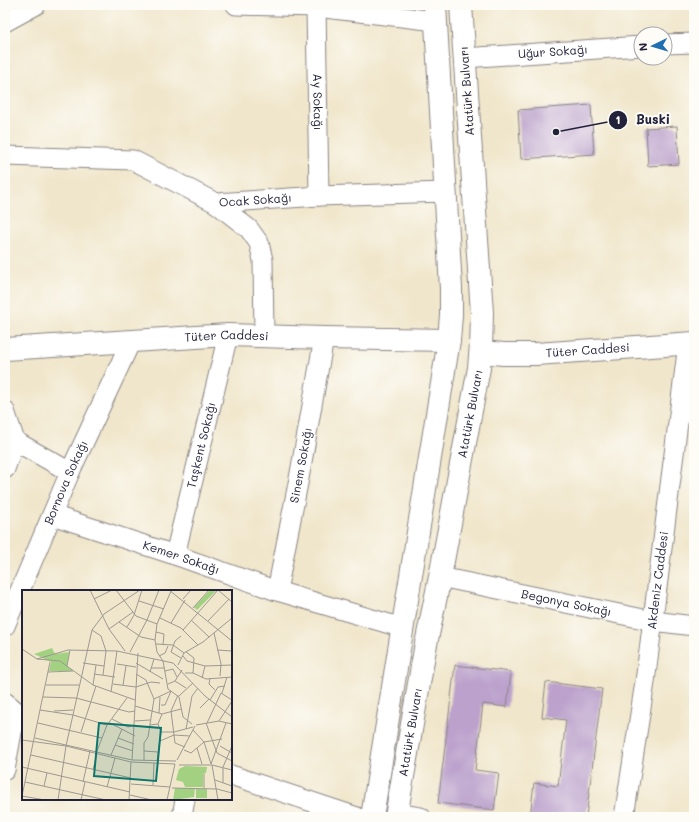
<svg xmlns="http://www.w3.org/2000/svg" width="699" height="822" font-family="Mali,sans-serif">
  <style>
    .building { fill: #bba1cc }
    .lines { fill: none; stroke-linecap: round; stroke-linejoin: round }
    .minor-casing { stroke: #898483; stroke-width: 21 }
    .tertiary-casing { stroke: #898483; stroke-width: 24 }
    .minor { stroke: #fff; stroke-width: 19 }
    .tertiary { stroke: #fff; stroke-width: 22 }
    .labels { text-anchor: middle; stroke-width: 4; stroke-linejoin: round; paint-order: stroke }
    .street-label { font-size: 12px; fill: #22223b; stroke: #fdfcf7 }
    .inset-road { fill: none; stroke: #9e9891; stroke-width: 1 }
    .view { fill: #0f766e; fill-opacity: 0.15; stroke: #0f766e; stroke-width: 2 }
    .inset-edge { fill: none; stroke: #22223b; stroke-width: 2 }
    .leader { fill: none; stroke: #22223b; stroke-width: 1.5 }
    .callout-dot { fill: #22223b; stroke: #fdfcf7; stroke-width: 1.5 }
    .mark-label { font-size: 12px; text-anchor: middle; font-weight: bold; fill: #fff }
    .callout-label { font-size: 13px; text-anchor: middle; font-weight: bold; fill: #22223b; stroke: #fdfcf7; stroke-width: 4; stroke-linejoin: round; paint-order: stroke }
  </style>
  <rect width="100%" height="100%" fill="#fdfcf7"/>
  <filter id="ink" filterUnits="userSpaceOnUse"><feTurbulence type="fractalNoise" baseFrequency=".025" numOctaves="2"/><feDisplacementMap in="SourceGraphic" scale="8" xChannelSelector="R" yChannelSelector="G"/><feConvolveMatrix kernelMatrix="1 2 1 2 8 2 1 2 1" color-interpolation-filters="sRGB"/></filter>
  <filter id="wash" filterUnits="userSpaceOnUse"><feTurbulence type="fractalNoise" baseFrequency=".012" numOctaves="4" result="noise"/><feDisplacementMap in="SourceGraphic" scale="16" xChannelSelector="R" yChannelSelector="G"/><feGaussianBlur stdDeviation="0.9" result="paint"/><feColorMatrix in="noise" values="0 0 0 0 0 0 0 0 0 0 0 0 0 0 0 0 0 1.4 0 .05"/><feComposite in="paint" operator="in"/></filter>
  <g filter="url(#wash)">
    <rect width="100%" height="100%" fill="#f0e6cb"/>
    <g id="blocks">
      <g class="building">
        <polygon points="591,105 594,154 521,159 518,110"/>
        <polygon points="677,126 679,164 648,166 646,128"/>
        <polygon points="455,665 511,672 507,707 483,704 475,770 499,773 494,810 438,803"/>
        <polygon points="546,682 602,689 586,817 530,817 534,783 558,786 566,720 542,717"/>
      </g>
    </g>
  </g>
  <g filter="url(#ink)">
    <use href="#blocks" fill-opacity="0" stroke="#898483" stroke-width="1"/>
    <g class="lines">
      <g class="minor-casing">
        <g id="minor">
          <polyline points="236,5 316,7 436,21"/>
          <path id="s1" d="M316 7 319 196"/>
          <polyline points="5,22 36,5"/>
          <polyline points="665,44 694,43"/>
          <path id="s2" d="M464 58 641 46"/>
          <path id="s3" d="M5 156 133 160 216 203 319 196 445 192"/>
          <polyline points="216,203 249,229 259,243 263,260 264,336"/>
          <polyline points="5,411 15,441 5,469"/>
          <polyline points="15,441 70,472"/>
          <path id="s4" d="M52 515 175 555 277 591 403 628"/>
          <path id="s5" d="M175 555 228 335"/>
          <path id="s6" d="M440 577 653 621 694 626"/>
          <path id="s7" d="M277 591 300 473 324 338"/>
          <path id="s8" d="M5 626 70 472 131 341"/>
          <polyline points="5,702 16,711 5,770"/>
          <polyline points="231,775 357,817"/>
          <polyline points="397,813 421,817"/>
          <polyline points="182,817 185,799"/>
          <path id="s9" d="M624 817 645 682 688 344"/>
        </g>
      </g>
      <g class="tertiary-casing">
        <g id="tertiary">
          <path id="s10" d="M5 349 228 335 324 338 449 340"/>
          <path id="s11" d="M481 352 504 354H536L694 343"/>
          <polyline points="372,817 449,340 451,315 451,289 435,5"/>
          <path id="s12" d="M396 817 425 649 440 577 479 368C481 350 482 332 482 313L461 5"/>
        </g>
      </g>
      <use href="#minor" class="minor"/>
      <use href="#tertiary" class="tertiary"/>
    </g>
  </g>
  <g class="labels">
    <g class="street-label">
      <text dy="4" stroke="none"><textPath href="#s2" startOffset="89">Uğur Sokağı</textPath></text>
      <text transform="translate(467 91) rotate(-94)" y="4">Atatürk Bulvarı</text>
      <text dy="4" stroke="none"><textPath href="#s1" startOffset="95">Ay Sokağı</textPath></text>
      <text dy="4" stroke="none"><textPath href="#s3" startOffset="261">Ocak Sokağı</textPath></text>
      <text dy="4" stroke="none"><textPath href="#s10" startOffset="222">Tüter Caddesi</textPath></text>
      <text dy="4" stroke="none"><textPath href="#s11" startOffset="107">Tüter Caddesi</textPath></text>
      <text dy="4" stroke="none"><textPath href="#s12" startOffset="410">Atatürk Bulvarı</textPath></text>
      <text dy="4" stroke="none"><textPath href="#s5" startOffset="113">Taşkent Sokağı</textPath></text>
      <text dy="4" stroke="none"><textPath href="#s7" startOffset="128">Sinem Sokağı</textPath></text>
      <text dy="4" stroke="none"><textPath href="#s8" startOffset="156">Bornova Sokağı</textPath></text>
      <text dy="4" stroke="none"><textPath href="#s4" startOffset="136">Kemer Sokağı</textPath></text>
      <text dy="4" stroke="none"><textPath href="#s9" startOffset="239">Akdeniz Caddesi</textPath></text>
      <text dy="4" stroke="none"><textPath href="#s6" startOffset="129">Begonya Sokağı</textPath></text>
      <text dy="4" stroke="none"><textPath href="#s12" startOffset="86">Atatürk Bulvarı</textPath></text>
    </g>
  </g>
  <g transform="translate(22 590)">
    <rect width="210" height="210" fill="#f0e6cb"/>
    <path d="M188 0H195L175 20 172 17ZM30 58 33 64 47 62 45 76 51 81H27L29 72 12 64ZM163 176 185 177 184 183 181 184V197H163L161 192 154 190 157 179ZM153 198H173L172 207 151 210ZM174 199H185V208H174Z" fill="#a2d281"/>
    <path class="inset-road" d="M68 0 87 39 103 61M94 0 114 26 135 34M147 0 210 51M196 0 210 12M149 1 135 34 133 50 135 62 141 71 146 99 157 107 161 127 170 134M72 9 90 0M161 9 169 0M117 11 142 19M171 18 187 0M138 28 159 38 176 55M169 30 187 47M186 31 207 9M97 32 119 47 133 50M149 33 163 10M105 37 112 25 120 0M87 39 111 22M70 40 79 46 84 61 81 85M161 40 196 0M134 42 142 44 141 55M192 43 199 74 198 86M134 54 151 55 162 63M0 59 15 69 46 60 95 61 151 73 183 106 210 127M195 60 210 61M108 62 125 30 137 0M164 62 172 68 171 83M137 66 143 63 146 56M161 66 165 71 183 76 210 75M159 68 149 62 153 51 159 46M15 69 38 71 71 95 113 110M61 73 82 76M114 73 141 89M95 74 114 77M156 75 162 63 181 52 210 28M45 76 48 60M129 78H142M143 81 151 79 155 87M26 82 51 81M128 82 132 69M163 83H171L184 89 210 87M72 84 93 87M114 84 124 90 132 109M180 88 183 76M188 88 187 94 193 100M153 91 164 98M91 94 114 97M146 94 153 91 160 80M24 95H57M71 95 74 75M101 95 104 76M114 97 129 92 138 93M89 102 95 61M200 103 205 87M156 105 149 121 153 153 163 157M157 106 171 93M21 107 54 108 107 122 113 121M188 110 196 97 203 96M113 116 140 124 159 119M178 118 187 109M18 120 51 125 85 135 105 108M32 121 51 120M137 123 138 107M90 129 106 137 113 135M113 131 128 130M197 131 210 111M16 133 80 148M88 133 113 146M184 133 195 163 210 171M185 133 199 103 210 110M128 135 136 134 140 124M174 135 197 131 210 134M164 139 170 106 176 98M171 140 182 152 189 174M59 142 74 96M139 142H152L171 137M13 148 110 170 154 171M96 148 112 154M0 150 44 156 109 172 153 174M138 151 152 145 168 146M93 155 111 161M198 156 210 163M175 158 180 174M162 160 169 163 182 152 200 149M75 161 85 135M122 161 136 162M9 165 109 188M89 165 100 139M110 170 116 63M155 170 173 136M122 171V153L126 147 132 109 149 101 143 115H139M135 171 139 142 136 134M189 174 204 133M157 175H190L210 180M190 175 196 210M0 177 108 202M201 177 210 156M201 178V193M71 180 75 163M193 190 210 196M3 192 84 210M61 192 68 161M109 194 148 197M131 195 132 173M22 196 25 183M85 197 93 168M150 198 195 199 210 203M182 198V184M108 205 130 210M23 210 0 206 28 72M36 210 44 156 70 40 82 24 118 0M59 210 63 192M107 210 109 172M145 210 153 174"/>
    <path class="view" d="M77 133 139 138 134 191 72 186Z"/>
    <rect width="210" height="210" class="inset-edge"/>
  </g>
  <path class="leader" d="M556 132L618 120"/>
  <g class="callout-dot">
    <circle cx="556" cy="132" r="4"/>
    <circle cx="618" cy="120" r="10"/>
  </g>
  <g class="mark-label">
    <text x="618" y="124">1</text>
  </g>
  <g class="callout-label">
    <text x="653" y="124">Buski</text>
  </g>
  <rect width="699" height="822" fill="none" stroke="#fdfcf7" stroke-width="20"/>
  <g transform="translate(653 46) rotate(265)"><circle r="19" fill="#fdfcf7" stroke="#a5a5ac"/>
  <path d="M0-3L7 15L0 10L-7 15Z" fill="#1f6fb2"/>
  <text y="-6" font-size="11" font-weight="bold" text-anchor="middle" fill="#22223b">N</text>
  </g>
</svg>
